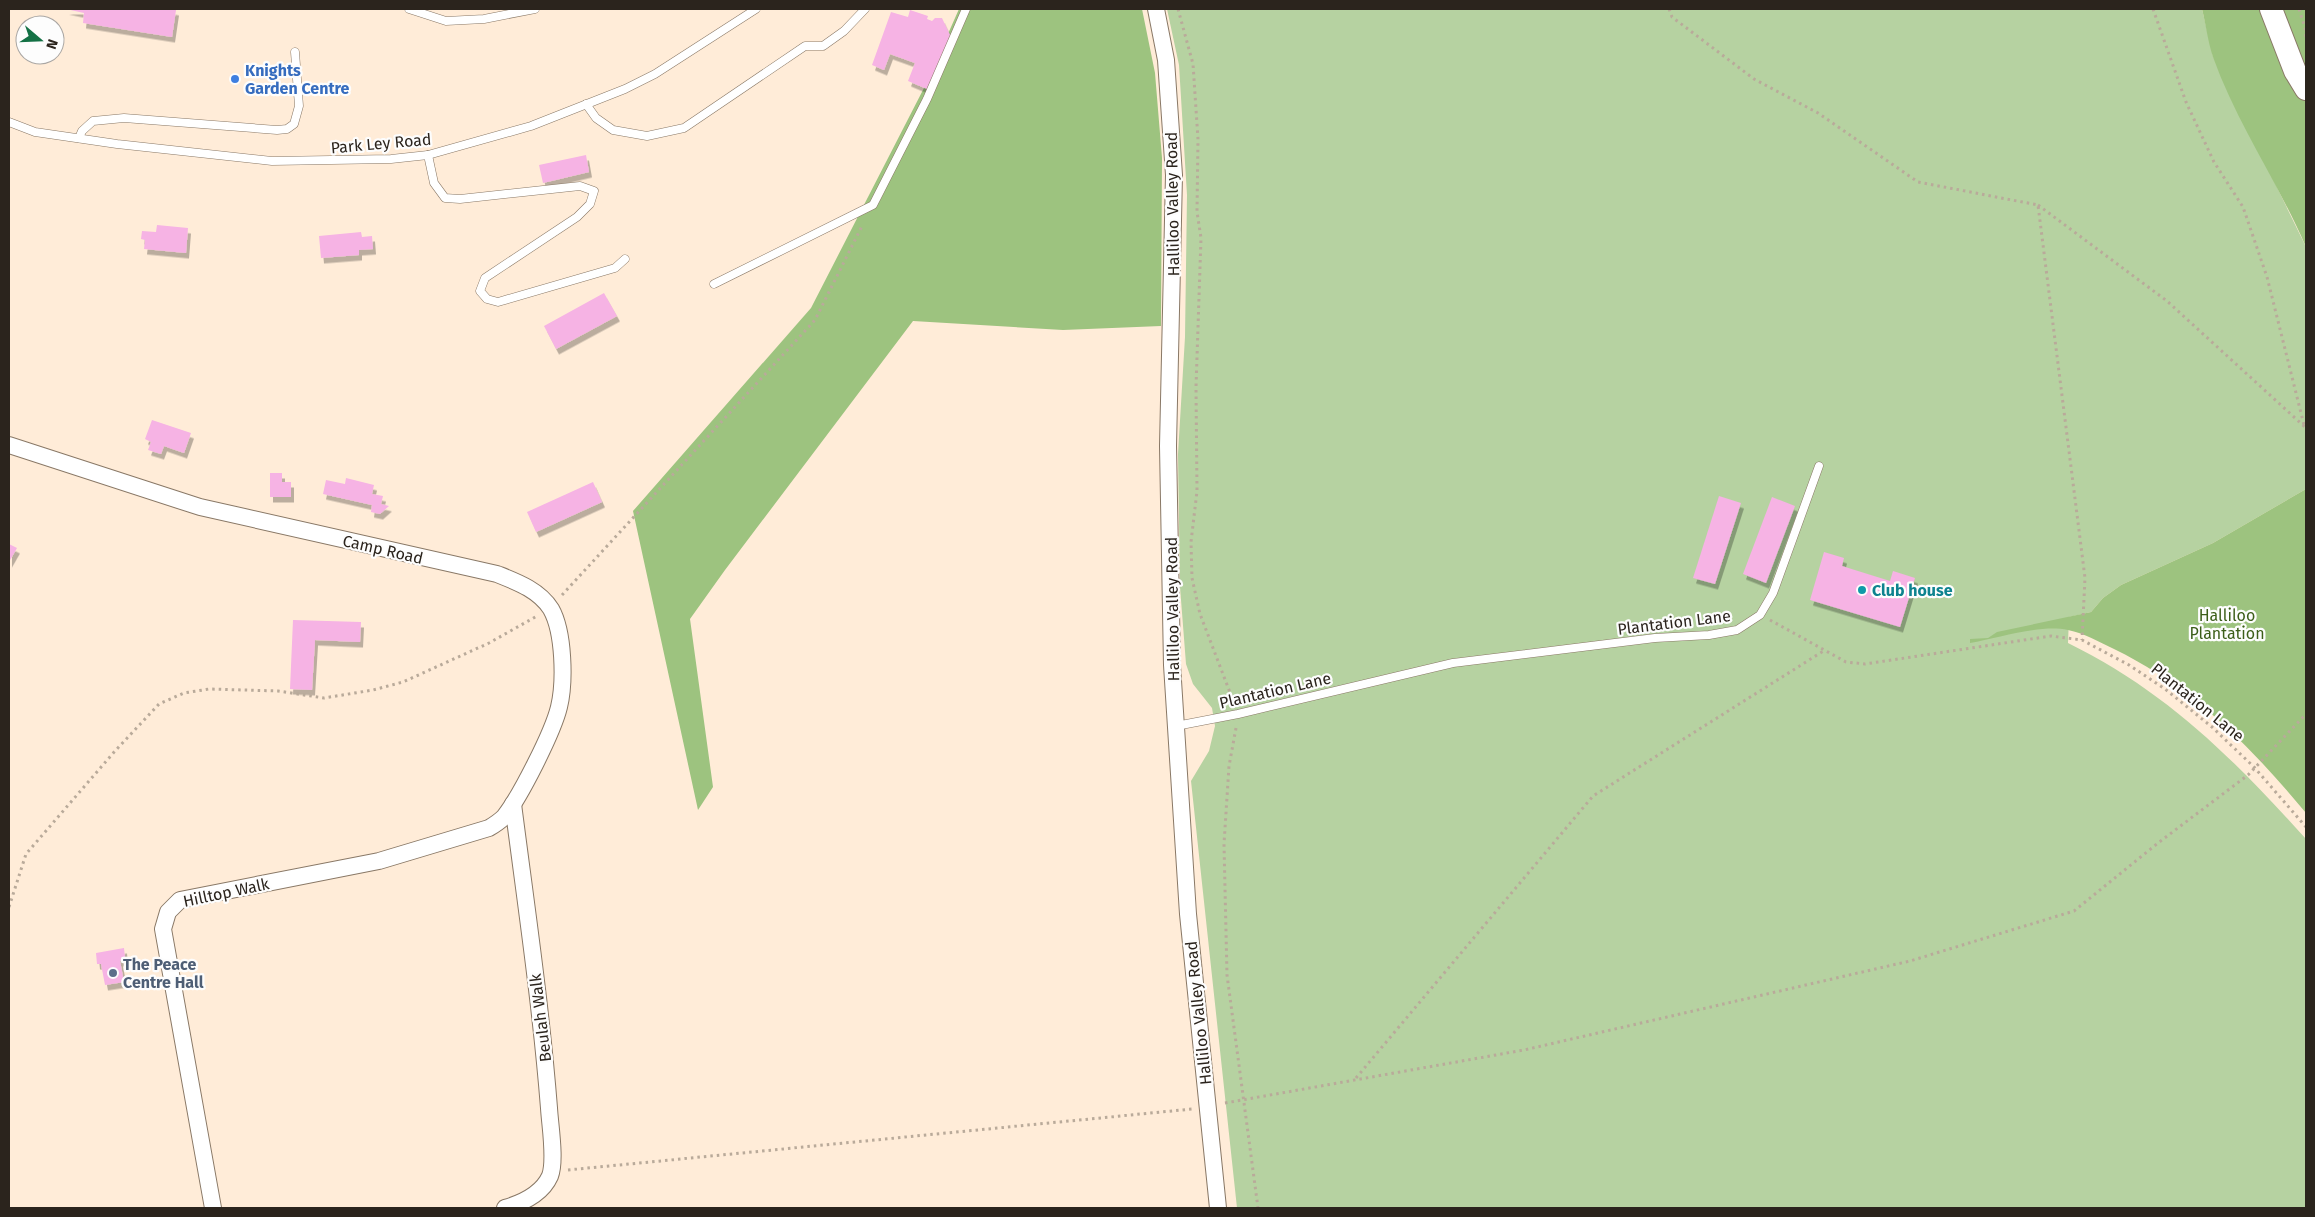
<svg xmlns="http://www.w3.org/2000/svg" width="2315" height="1217" font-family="'Fira Sans',sans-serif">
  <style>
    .green { fill: #b6d2a1 }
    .forest { fill: #9dc37f }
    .building { fill: #f6b3e4; filter: url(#shadow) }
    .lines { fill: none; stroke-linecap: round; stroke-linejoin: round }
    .lane-casing { stroke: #897866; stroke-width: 9 }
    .street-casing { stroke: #897866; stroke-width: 18 }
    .secondary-casing { stroke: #897866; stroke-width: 24 }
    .path { stroke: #b9aa9a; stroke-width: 3; stroke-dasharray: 2.5 4; stroke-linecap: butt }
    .lane { stroke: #fff; stroke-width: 8 }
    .street { stroke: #fff; stroke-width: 16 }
    .secondary { stroke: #fff; stroke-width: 22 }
    .shop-dot { fill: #3f7fe0; stroke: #fdfdfd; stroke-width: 2 }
    .culture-dot { fill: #0f9aa8; stroke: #fdfdfd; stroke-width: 2 }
    .service-dot { fill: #5c6f8a; stroke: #fdfdfd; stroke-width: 2 }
    .labels { text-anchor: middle; stroke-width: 4.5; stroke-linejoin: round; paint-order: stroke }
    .shop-label { font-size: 16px; font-weight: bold; fill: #366cbe; stroke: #fdfdfd; text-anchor: start }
    .street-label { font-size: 16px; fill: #2b241d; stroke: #fdfdfd }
    .culture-label { font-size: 16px; font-weight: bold; fill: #0d838f; stroke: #fdfdfd; text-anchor: start }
    .park-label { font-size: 16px; fill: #3c5e19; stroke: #fdfdfd }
    .service-label { font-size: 16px; font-weight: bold; fill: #4e5e75; stroke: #fdfdfd; text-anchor: start }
  </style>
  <defs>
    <filter id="shadow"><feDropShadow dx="3" dy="5.5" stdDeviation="0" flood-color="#0004"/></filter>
  </defs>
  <rect width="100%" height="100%" fill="#ffecd8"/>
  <path class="green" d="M1167 9H2202L2213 56 2306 247V489L2213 543 2121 585 2103 598 2091 612 2069 617 2068 643C2166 691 2234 759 2306 839V1208H1237L1191 781 1209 751 1215 726 1212 708 1193 684 1186 664 1180 587 1178 454 1185 337 1187 195 1179 65Z"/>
  <g class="forest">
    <polygon points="959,9 1142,9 1155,73 1162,158 1161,326 1063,330 913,321 725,570 690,619 713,787 698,810 633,511 811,308 924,88"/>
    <path d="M2202 9H2306V247C2278 182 2237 124 2213 57 2208 42 2206 25 2202 9Z"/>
    <path d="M2306 489V813C2250 746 2194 688 2114 649 2099 642 2084 633 2068 630 2040 624 1998 638 1970 643V639L1988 638 1997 632 2091 612 2103 598 2121 585 2213 543Z"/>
  </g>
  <g class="building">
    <polygon points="66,9 171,9 176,10 172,37 83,23 84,13"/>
    <polygon points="910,10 928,16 927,19 932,21 935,18 942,18 951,37 927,89 908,81 915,63 890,54 884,70 872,65 891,12 908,17"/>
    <polygon points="586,155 589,172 543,183 539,165"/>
    <polygon points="157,225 188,228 186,253 144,249 145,240 141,239 142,231 156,232"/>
    <polygon points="361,232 362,237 372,236 373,249 359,250 359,255 321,258 319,236"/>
    <polygon points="604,293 617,316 556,349 544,326"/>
    <polygon points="152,420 191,433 184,453 164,446 161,454 148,450 151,442 145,439"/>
    <polygon points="270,473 282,473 282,482 291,482 291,497 270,497"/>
    <polygon points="346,478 374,485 372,494 383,496 381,504 389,506 380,514 371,512 372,505 323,494 326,480 345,484"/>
    <polygon points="593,482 602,502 536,532 527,512"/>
    <polygon points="1719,496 1741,503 1715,584 1693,578"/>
    <polygon points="1772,497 1795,506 1766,583 1743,574"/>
    <polygon points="9,544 17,548 9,562"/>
    <polygon points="1824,552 1844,558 1842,566 1890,581 1893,571 1915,578 1900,627 1810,600"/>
    <polygon points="293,620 361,622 360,642 315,640 312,690 290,689"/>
    <polygon points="124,948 125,958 120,961 124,982 105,985 101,964 97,964 96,953"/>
  </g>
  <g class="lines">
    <g class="lane-casing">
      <g id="lane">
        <polyline points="409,9 446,21 484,19 535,9"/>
        <polyline points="586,104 596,118 613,130 647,136 684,128 805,46 823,46 844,31 865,9"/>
        <polyline points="9,122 35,132 117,144 272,161 391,159 428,155 531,126 625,89 655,74 756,9"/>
        <polyline points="79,138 82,131 93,121 124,118 277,130 287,129 294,124 299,106 295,52"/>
        <polyline points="428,155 434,183 445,198 460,199 580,186 594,191 590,204 577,217 485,278 480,291 487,299 498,302 615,268 625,259"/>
        <polyline points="714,284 873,205 927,99 966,9"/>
        <polyline points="1176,726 1238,714 1453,663 1655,638 1709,635 1737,630 1760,615 1773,593 1819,466"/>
      </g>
    </g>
    <g class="street-casing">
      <g id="street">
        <polyline points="1156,9 1166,60 1174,175 1168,446 1172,665 1188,914 1218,1208"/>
        <path d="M9 445 200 507 497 574C517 582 539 590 551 609 564 632 565 682 559 707 553 732 520 797 504 817 500 821 494 825 489 828L379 861 180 900 168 912 163 929 213 1208"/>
        <path d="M505 1208C522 1203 542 1194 550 1176 556 1160 550 1126 549 1108 541 1006 526 905 513 804"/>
      </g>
    </g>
    <g class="secondary-casing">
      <polyline id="secondary" points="2271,9 2295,71 2306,89"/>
    </g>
    <g class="path">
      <polyline points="1178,9 1193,64 1198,139 1197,212 1201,238 1196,387 1197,491 1191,542 1192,578 1200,614 1234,703"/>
      <polyline points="1669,9 1672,17 1754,79 1818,113 1918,182 2038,205 2085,578 2082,640"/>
      <polyline points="2153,9 2186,102 2214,162 2243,207 2267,277 2304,425"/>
      <polyline points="2299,9 2305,28 2306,40"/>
      <polyline points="2038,205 2167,301 2306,428"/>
      <polyline points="562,595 815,320 863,224"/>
      <polyline points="1770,620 1846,662 1865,664 2051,636 2082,640 2129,665 2165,689 2212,727 2254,767 2306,827"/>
      <polyline points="1236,728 1229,766 1224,844 1227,975 1258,1208"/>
      <polyline points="9,907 26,854 115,751 159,704 184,693 209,689 278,691 324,698 373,690 403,682 489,643 537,616"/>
      <polyline points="1356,1078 1593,796 1825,650"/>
      <polyline points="1225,1103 1524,1050 1910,961 2074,911 2158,843 2248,775 2306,714"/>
      <polyline points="568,1170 1192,1109"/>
    </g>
    <use href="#lane" class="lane"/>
    <use href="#street" class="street"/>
    <use href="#secondary" class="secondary"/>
  </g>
  <circle class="shop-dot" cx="235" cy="79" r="5"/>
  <circle class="culture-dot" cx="1862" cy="590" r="5"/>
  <circle class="service-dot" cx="113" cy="973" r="5"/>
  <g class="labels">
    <g class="shop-label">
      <text x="245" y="76">Knights<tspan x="245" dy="18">Garden Centre</tspan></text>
    </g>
    <g class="street-label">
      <text transform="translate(381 143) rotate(-5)" y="6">Park Ley Road</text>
      <text transform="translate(1172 204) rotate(-91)" y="6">Halliloo Valley Road</text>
      <text transform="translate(383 549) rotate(13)" y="6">Camp Road</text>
      <text transform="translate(1172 609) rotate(-91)" y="6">Halliloo Valley Road</text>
      <text transform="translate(1674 622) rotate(-7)" y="6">Plantation Lane</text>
      <text transform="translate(1275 690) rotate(-13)" y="6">Plantation Lane</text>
      <text transform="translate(2198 702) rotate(39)" y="6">Plantation Lane</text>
      <text transform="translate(226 892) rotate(-12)" y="6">Hilltop Walk</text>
      <text transform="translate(1198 1013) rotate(-96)" y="6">Halliloo Valley Road</text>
      <text transform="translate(540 1018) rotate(-97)" y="6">Beulah Walk</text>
    </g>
    <g class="culture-label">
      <text x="1872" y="596">Club house</text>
    </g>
    <g class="park-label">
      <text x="2227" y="621">Halliloo<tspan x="2227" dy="18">Plantation</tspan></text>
    </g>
    <g class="service-label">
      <text x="123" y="970">The Peace<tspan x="123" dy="18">Centre Hall</tspan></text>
    </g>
  </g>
  <rect width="2315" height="1217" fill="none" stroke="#2b241d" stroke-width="20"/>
  <g transform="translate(40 40) rotate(109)"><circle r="24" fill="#fdfdfd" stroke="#a9a6a3"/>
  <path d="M0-4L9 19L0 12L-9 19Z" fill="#147145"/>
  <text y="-8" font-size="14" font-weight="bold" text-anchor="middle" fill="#2b241d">N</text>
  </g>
</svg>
